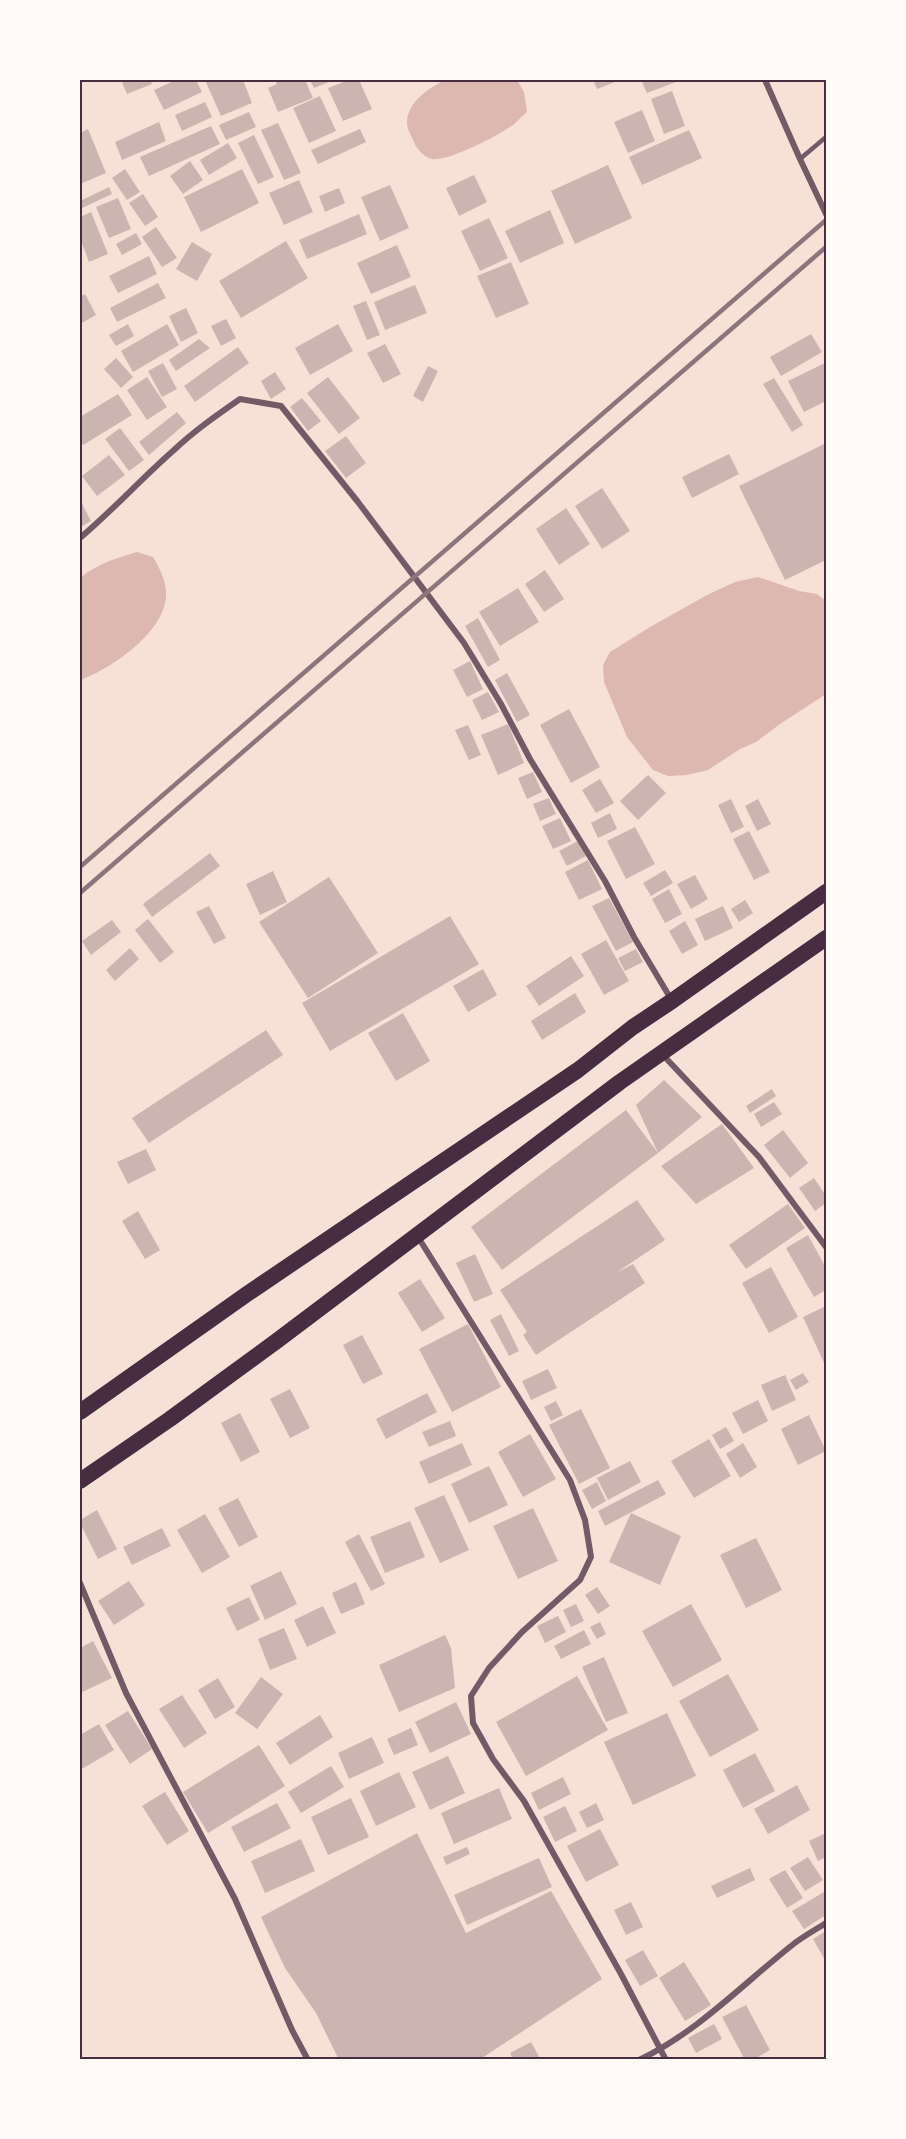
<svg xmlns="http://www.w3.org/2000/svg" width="906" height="2139" font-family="'PT Sans',sans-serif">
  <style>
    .water { fill: #dcb8b0 }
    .building { fill: #ccb4b1 }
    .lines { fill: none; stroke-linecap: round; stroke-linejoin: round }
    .service { stroke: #755966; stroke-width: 4.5 }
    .minor { stroke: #755966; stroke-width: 6 }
    .trunk { stroke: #4a2c40; stroke-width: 16 }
    .rail { stroke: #8f747c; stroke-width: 4.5 }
    .neatline { fill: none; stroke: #4a2c40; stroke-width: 2 }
  </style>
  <rect width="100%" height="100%" fill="#f7e1d7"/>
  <g class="water">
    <path d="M445 80H517L524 92 527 112C522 116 518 121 513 125 499 135 448 162 432 159 423 157 416 148 413 140 411 135 407 129 407 123 407 102 429 88 445 80Z"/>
    <path d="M137 552 153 557C159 567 165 579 166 591 169 630 111 669 80 680V578C97 564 116 558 137 552Z"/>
    <polygon points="758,577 799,591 817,594 826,601 826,694 780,724 756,742 740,749 708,770 687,775 668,776 653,770 627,737 604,682 603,665 610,652 650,627 707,595 735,582"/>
  </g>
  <g class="building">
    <polygon points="121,80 150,80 152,84 127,94"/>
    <polygon points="176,80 196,80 202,92 164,110 154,90"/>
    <polygon points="205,80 243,80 252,103 221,116"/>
    <polygon points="275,80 305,80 313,98 278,112 268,88 277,84"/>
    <polygon points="310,80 334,80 314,88"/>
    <polygon points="349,80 359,80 372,109 343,121 328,88"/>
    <polygon points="593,80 620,80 597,89"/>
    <polygon points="648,80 675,80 676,82 647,93 642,82"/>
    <polygon points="672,91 685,126 664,134 651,99"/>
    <polygon points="320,96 336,131 309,143 293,108"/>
    <polygon points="205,102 212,117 182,131 175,115"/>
    <polygon points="642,110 655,141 628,153 614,122"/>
    <polygon points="249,112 256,127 226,140 219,125"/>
    <polygon points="159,122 166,141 122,160 115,142"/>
    <polygon points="278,123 301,173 284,180 261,130"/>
    <polygon points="211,126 220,144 149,176 140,157"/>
    <polygon points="88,129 106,173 80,184 80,133"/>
    <polygon points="360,129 366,142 318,164 311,150"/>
    <polygon points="689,130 702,158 642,185 629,157"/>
    <polygon points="254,135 274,177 258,184 238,143"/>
    <polygon points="228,143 237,158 209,175 200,160"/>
    <polygon points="190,161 203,180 183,194 170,176"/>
    <polygon points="608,165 632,218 575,244 551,191"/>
    <polygon points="125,169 140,192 127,200 112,178"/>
    <polygon points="242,169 259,203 201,232 184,197"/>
    <polygon points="474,175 487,202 459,216 446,188"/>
    <polygon points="299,180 313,212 284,225 269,193"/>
    <polygon points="390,185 409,228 380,241 361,197"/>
    <polygon points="109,187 112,194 80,209 80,201"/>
    <polygon points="339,188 345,203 325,212 319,196"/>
    <polygon points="143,194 158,217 145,226 129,203"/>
    <polygon points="118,198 131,229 109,238 96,207"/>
    <polygon points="550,210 564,243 520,263 505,231"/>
    <polygon points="91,212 108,254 89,262 80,238 80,217"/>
    <polygon points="359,214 367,234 307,259 299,240"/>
    <polygon points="489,218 508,258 480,271 461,231"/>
    <polygon points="156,227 177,258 162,267 142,237"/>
    <polygon points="136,233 142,244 122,255 116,244"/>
    <polygon points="286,241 308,278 241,318 219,281"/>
    <polygon points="192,242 212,254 197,281 176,269"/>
    <polygon points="397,245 411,277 371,294 357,263"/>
    <polygon points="149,256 157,274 118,293 109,276"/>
    <polygon points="511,262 529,304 496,318 477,276"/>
    <polygon points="158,283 166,298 117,322 110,308"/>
    <polygon points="415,285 427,313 385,330 374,302"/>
    <polygon points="85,294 96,315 80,324 80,297"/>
    <polygon points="366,301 380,335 367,340 353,306"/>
    <polygon points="186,308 198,333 181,342 169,316"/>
    <polygon points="226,319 236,338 221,346 211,326"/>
    <polygon points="128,324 134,336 116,346 109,335"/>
    <polygon points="167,324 179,345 133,372 121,351"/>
    <polygon points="338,324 353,351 310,375 295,348"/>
    <polygon points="811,334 822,352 781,376 770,357"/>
    <polygon points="199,339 210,348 176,371 169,360"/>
    <polygon points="385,344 401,374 383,383 367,353"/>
    <polygon points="238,347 249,363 195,402 184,386"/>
    <polygon points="116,358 133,377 121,388 104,369"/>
    <polygon points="163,363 177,389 162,397 148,371"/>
    <polygon points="825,363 826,367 826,401 804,412 788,381"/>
    <polygon points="428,366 438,371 423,402 413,396"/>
    <polygon points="275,372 286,389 271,399 261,381"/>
    <polygon points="147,377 167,407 147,420 127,390"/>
    <polygon points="328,377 360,418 339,434 307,393"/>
    <polygon points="774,378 803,425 792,432 763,384"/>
    <polygon points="118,394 132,415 83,445 80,440 80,417"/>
    <polygon points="302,398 321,421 308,431 290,407"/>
    <polygon points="177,412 186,423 149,455 139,442"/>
    <polygon points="120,428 144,460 129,471 105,439"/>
    <polygon points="346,436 366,463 346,478 325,451"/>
    <polygon points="826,443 826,560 785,580 739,486"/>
    <polygon points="729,454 739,474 692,498 682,477"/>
    <polygon points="109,455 125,475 97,496 82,476"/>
    <polygon points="602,488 630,531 602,549 575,506"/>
    <polygon points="80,500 91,521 80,527"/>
    <polygon points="566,508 590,544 559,565 536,529"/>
    <polygon points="545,570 564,599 544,612 525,584"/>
    <polygon points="518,588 539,622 500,646 479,612"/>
    <polygon points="478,618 500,660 488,667 465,626"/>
    <polygon points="470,661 483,689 467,697 453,670"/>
    <polygon points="507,673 530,715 517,722 495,680"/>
    <polygon points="488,692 499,712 482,720 472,700"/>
    <polygon points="569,709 600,767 571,783 540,725"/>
    <polygon points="508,724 524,763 498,775 481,735"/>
    <polygon points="468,725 481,755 469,760 455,730"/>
    <polygon points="533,772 542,792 527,799 518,778"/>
    <polygon points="648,775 666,793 638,820 620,801"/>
    <polygon points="600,779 614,803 596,813 582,790"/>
    <polygon points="549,798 556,814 540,821 533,804"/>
    <polygon points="731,799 744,827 731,833 718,805"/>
    <polygon points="758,799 771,824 757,831 745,806"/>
    <polygon points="610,813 617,829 598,838 591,823"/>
    <polygon points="560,818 571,841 553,849 542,826"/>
    <polygon points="635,827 655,864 626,879 607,841"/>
    <polygon points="749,831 770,872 754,880 733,839"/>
    <polygon points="578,841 586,856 567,866 559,851"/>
    <polygon points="210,853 220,866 152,917 143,904"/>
    <polygon points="588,860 602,889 579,900 565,872"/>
    <polygon points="665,870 673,883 651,896 643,883"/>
    <polygon points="273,871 287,902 260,915 246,884"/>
    <polygon points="695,875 708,899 691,909 677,884"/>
    <polygon points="329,877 378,953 308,998 259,922"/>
    <polygon points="669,889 682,914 665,923 652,899"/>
    <polygon points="609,898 633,942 616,951 592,906"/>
    <polygon points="745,900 753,913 739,922 731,909"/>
    <polygon points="209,906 226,938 214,944 196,912"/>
    <polygon points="723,906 733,928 705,941 695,919"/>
    <polygon points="450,916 479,964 330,1051 302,1003"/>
    <polygon points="148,919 174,952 160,963 135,930"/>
    <polygon points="112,920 121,932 91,955 82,941"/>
    <polygon points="685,921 698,945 682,954 669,931"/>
    <polygon points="606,940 629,981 604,995 581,954"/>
    <polygon points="130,948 139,959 115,981 106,970"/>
    <polygon points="636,949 643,962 625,971 618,958"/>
    <polygon points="571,956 584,976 539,1006 526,986"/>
    <polygon points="483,969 497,995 468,1012 453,986"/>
    <polygon points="575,993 586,1012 542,1040 531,1021"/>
    <polygon points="403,1013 430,1061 396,1081 368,1033"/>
    <polygon points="266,1030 283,1055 149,1143 132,1118"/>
    <polygon points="664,1080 702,1117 658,1153 636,1105"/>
    <polygon points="772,1089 776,1096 750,1113 746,1106"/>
    <polygon points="774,1102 782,1114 761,1127 754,1114"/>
    <polygon points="626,1110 658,1153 502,1270 471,1227"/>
    <polygon points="722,1124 754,1168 696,1204 661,1166"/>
    <polygon points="783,1130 808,1163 790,1178 764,1145"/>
    <polygon points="146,1149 156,1170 128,1184 117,1162"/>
    <polygon points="814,1178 826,1196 826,1203 815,1211 799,1188"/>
    <polygon points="637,1200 665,1240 616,1273 633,1264 645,1283 536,1355 523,1335 527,1332 500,1290"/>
    <polygon points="788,1204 805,1228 746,1269 729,1245"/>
    <polygon points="138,1211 160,1250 145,1259 122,1221"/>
    <polygon points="808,1235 826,1268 826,1290 814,1297 786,1248"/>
    <polygon points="475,1254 493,1294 474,1302 456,1263"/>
    <polygon points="771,1267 798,1317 769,1333 742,1283"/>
    <polygon points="420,1279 445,1318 422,1332 398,1293"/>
    <polygon points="826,1306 826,1364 825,1365 803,1317"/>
    <polygon points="501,1314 519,1351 509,1356 490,1320"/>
    <polygon points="468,1324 501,1387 452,1412 419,1349"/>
    <polygon points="362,1335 383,1374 363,1384 343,1345"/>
    <polygon points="548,1369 557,1388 531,1400 522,1381"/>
    <polygon points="803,1373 809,1382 796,1390 790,1380"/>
    <polygon points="785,1375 796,1400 772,1411 761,1385"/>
    <polygon points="290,1389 310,1428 290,1438 270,1399"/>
    <polygon points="427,1393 437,1412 386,1439 376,1419"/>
    <polygon points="758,1400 768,1421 743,1434 732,1413"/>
    <polygon points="556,1401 563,1415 551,1421 544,1407"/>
    <polygon points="581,1409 610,1468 579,1484 549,1425"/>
    <polygon points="240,1413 260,1452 241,1462 221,1423"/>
    <polygon points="809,1415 826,1451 798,1465 781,1429"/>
    <polygon points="450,1421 456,1436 429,1447 422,1432"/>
    <polygon points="726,1427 734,1441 720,1449 712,1435"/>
    <polygon points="530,1434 556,1479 523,1497 498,1452"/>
    <polygon points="709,1439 731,1476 694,1498 671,1461"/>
    <polygon points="462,1443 472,1465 429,1484 419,1462"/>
    <polygon points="743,1443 757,1467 740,1478 726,1454"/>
    <polygon points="630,1461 641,1482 608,1500 597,1478"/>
    <polygon points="489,1466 508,1505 469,1523 451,1484"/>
    <polygon points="658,1480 666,1494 605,1526 598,1511"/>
    <polygon points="597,1482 606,1501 592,1509 582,1490"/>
    <polygon points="444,1495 469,1550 440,1563 414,1508"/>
    <polygon points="238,1498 258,1537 239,1547 218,1508"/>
    <polygon points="533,1508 558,1561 518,1579 493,1526"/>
    <polygon points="97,1510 117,1549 98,1559 80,1523 80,1520"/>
    <polygon points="631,1513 681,1536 660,1585 609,1562"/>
    <polygon points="205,1514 230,1557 202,1573 177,1530"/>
    <polygon points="410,1521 425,1557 385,1573 370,1537"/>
    <polygon points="162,1528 171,1546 132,1565 123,1547"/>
    <polygon points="359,1534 385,1584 371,1591 345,1542"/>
    <polygon points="756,1538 782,1590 746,1608 720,1555"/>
    <polygon points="281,1571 297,1604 265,1620 250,1586"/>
    <polygon points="129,1581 145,1605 114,1625 98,1601"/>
    <polygon points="356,1582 365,1604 341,1614 332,1593"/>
    <polygon points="597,1587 610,1606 598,1614 585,1595"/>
    <polygon points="249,1597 260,1620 237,1631 226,1608"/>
    <polygon points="576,1604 584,1621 571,1627 563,1610"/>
    <polygon points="691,1604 722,1660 673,1687 642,1631"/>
    <polygon points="323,1606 336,1633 307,1647 294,1620"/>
    <polygon points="558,1616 566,1632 545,1643 537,1626"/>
    <polygon points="600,1622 606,1634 597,1639 590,1627"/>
    <polygon points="284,1628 297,1659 270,1670 258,1639"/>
    <polygon points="584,1630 591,1644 561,1659 554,1646"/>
    <polygon points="445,1635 451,1648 455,1688 399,1712 379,1665"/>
    <polygon points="93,1641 112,1678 80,1693 80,1648"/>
    <polygon points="604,1657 628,1713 606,1722 582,1667"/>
    <polygon points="728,1674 759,1730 710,1757 679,1701"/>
    <polygon points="577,1676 608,1730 526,1776 496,1722"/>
    <polygon points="261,1677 283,1694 257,1729 235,1713"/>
    <polygon points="218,1678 235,1707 215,1719 198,1690"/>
    <polygon points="182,1695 207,1733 184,1748 159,1709"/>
    <polygon points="456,1702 471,1734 430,1753 415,1722"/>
    <polygon points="128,1711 152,1749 130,1764 105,1725"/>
    <polygon points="667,1713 696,1776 633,1805 604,1742"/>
    <polygon points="320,1715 333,1737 290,1765 276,1743"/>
    <polygon points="99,1724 114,1750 80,1770 80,1735"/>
    <polygon points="411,1728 418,1745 394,1755 387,1739"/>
    <polygon points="372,1737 384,1763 349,1779 338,1753"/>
    <polygon points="259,1745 285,1786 208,1833 183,1792"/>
    <polygon points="755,1753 775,1791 743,1808 723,1770"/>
    <polygon points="448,1756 465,1793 430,1810 412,1772"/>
    <polygon points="331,1766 344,1787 301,1813 288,1792"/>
    <polygon points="399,1772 416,1807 376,1826 360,1791"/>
    <polygon points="563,1777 571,1794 539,1810 531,1793"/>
    <polygon points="797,1785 810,1810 768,1834 754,1809"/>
    <polygon points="499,1788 512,1819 454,1844 441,1813"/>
    <polygon points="165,1792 189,1831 167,1845 142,1806"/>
    <polygon points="351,1798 369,1837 328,1855 311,1817"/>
    <polygon points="277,1803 291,1828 244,1852 231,1827"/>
    <polygon points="596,1803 604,1820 587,1828 579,1812"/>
    <polygon points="565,1806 577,1831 555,1842 543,1817"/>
    <polygon points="600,1829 619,1865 586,1882 567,1846"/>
    <polygon points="417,1833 466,1933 551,1891 602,1979 479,2060 339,2060 316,2013 285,1968 261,1917"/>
    <polygon points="826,1833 826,1857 818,1861 809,1841"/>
    <polygon points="301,1839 315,1871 265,1893 251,1861"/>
    <polygon points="467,1847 470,1854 446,1865 443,1857"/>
    <polygon points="808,1857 823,1880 805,1891 790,1868"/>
    <polygon points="539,1858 552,1887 467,1925 454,1895"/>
    <polygon points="750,1868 755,1880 717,1898 711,1886"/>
    <polygon points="785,1870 803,1898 787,1908 769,1879"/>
    <polygon points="824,1892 826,1896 826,1915 804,1929 792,1911"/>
    <polygon points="631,1902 643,1927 626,1935 614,1910"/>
    <polygon points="826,1931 826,1962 813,1939"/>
    <polygon points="643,1950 658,1976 640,1986 625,1960"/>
    <polygon points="684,1962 711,2005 685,2021 659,1978"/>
    <polygon points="746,2005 770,2050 753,2060 745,2060 722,2017"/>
    <polygon points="714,2024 722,2039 696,2053 688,2038"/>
    <polygon points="531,2042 541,2060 513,2060 510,2053"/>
  </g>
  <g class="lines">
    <polyline class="service" points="800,159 826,137"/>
    <g class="minor">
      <polyline points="765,80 800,159 826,214"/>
      <path d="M80 538C113 510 142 478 174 450 194 431 217 415 240 399L281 406 358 502 464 643 501 704 530 759 605 881 634 937 671 999"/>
      <polyline points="662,1054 759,1157 826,1247"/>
      <polyline points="418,1237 570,1480 585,1520 591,1557 580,1580 522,1632 489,1668 471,1696 473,1723 493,1759 524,1801 621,1974 666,2060"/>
      <polyline points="80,1583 126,1693 235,1899 292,2030 308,2060"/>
      <path d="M639 2060C696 2033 742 1985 791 1946 802 1937 815 1930 826 1923"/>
    </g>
    <g class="trunk">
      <polyline points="80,1412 247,1294 578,1070 633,1027 672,1001 826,892"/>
      <polyline points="80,1481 170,1419 278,1340 620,1082 826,938"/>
    </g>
    <g class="rail">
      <polyline points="80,867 826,220"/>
      <polyline points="80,893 826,247"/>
    </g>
  </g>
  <rect width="906" height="2139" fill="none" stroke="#fffaf5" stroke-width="162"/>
  <rect x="81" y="81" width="744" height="1977" class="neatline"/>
</svg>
